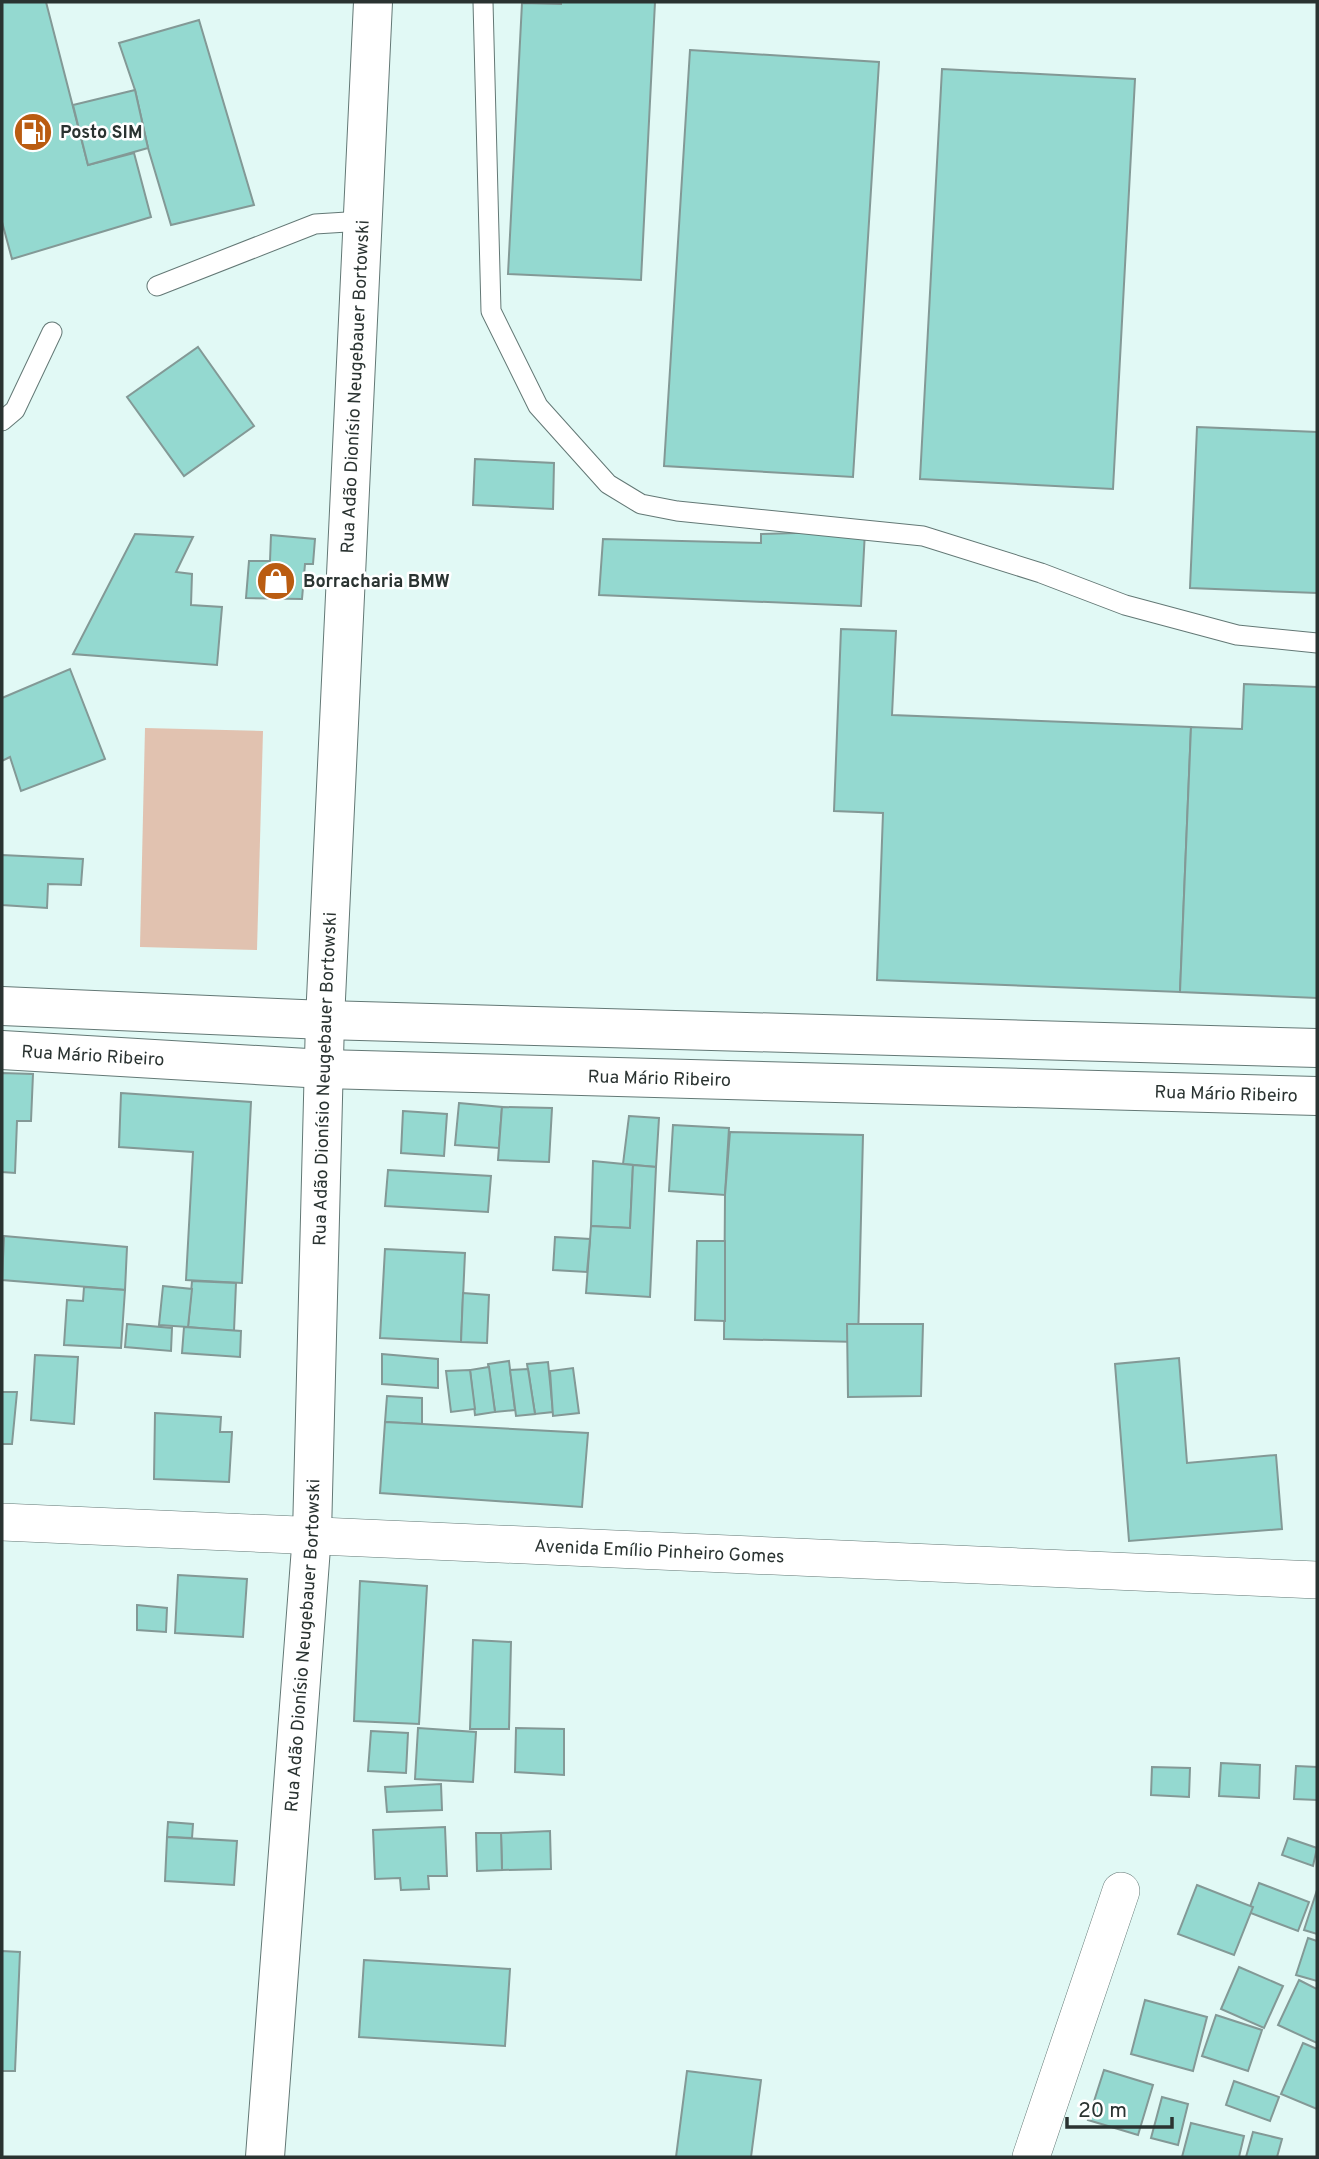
<svg xmlns="http://www.w3.org/2000/svg" width="1319" height="2159" font-family="Overpass,sans-serif">
  <style>
    .green { fill: #e1c2b0 }
    .building { fill: #94d9d0; stroke: #839996; stroke-width: 2 }
    .lines { fill: none; stroke-linecap: round; stroke-linejoin: round }
    .service-casing { stroke: #637875; stroke-width: 21 }
    .minor-casing { stroke: #637875; stroke-width: 38 }
    .tertiary-casing { stroke: #637875; stroke-width: 40 }
    .secondary-casing { stroke: #637875; stroke-width: 40 }
    .service { stroke: #fff; stroke-width: 19 }
    .minor { stroke: #fff; stroke-width: 37 }
    .tertiary { stroke: #fff; stroke-width: 38 }
    .secondary { stroke: #fff; stroke-width: 38 }
    .labels { text-anchor: middle; stroke-width: 5; stroke-linejoin: round; paint-order: stroke }
    .poi-label { font-size: 18px; font-weight: bold; fill: #2a3331; stroke: #fff; text-anchor: start }
    .street-label { font-size: 18px; fill: #2a3331; stroke: #fff }
  </style>
  <rect width="100%" height="100%" fill="#e1f9f5"/>
  <polygon class="green" points="145,728 263,731 257,950 140,947"/>
  <g class="building">
    <polygon points="2,2 46,2 88,165 134,153 151,217 12,259 2,222"/>
    <polygon points="561,2 655,2 641,280 508,274 522,3 561,4"/>
    <polygon points="199,20 254,205 171,225 148,148 135,90 119,43"/>
    <polygon points="690,50 879,62 853,477 664,466"/>
    <polygon points="942,69 1135,79 1113,489 920,479"/>
    <polygon points="135,90 148,148 88,165 73,105"/>
    <polygon points="198,347 254,426 184,476 127,397"/>
    <polygon points="1197,427 1317,432 1317,593 1190,588"/>
    <polygon points="475,459 554,463 553,509 473,505"/>
    <polygon points="865,531 861,606 599,595 603,539 761,543 761,534"/>
    <polygon points="135,534 193,537 176,572 192,574 191,605 222,607 217,665 73,654"/>
    <polygon points="271,535 315,539 313,564 305,564 302,599 246,598 249,561 270,561"/>
    <polygon points="841,629 896,631 892,715 1191,727 1180,992 877,980 883,813 834,811"/>
    <polygon points="70,669 105,759 21,791 10,757 2,761 2,698"/>
    <polygon points="1244,684 1317,687 1317,998 1180,992 1191,727 1242,729"/>
    <polygon points="2,855 83,859 81,885 48,884 47,908 2,905"/>
    <polygon points="2,1073 33,1074 31,1121 17,1121 15,1173 2,1172"/>
    <polygon points="121,1093 251,1102 242,1283 186,1280 193,1152 119,1147"/>
    <polygon points="459,1103 502,1107 499,1148 455,1145"/>
    <polygon points="502,1107 552,1108 549,1162 498,1160"/>
    <polygon points="403,1111 447,1114 444,1156 401,1153"/>
    <polygon points="629,1116 659,1118 656,1167 623,1164"/>
    <polygon points="673,1125 729,1128 725,1195 669,1191"/>
    <polygon points="730,1132 863,1135 858,1342 724,1339 725,1195"/>
    <polygon points="593,1161 633,1165 630,1228 591,1226"/>
    <polygon points="633,1165 656,1167 650,1297 586,1293 591,1226 630,1228"/>
    <polygon points="388,1170 491,1176 488,1212 385,1206"/>
    <polygon points="4,1236 127,1247 125,1290 2,1280"/>
    <polygon points="555,1237 590,1239 587,1272 553,1270"/>
    <polygon points="697,1241 725,1241 725,1321 695,1320"/>
    <polygon points="385,1249 465,1253 461,1342 380,1338"/>
    <polygon points="192,1281 236,1283 234,1331 188,1327"/>
    <polygon points="163,1286 192,1289 188,1327 159,1325"/>
    <polygon points="84,1287 125,1290 121,1348 64,1345 67,1300 83,1301"/>
    <polygon points="463,1293 489,1295 487,1343 461,1342"/>
    <polygon points="127,1324 172,1328 171,1351 125,1347"/>
    <polygon points="847,1324 923,1324 921,1396 848,1397"/>
    <polygon points="184,1327 241,1331 240,1357 182,1353"/>
    <polygon points="382,1354 438,1359 438,1388 382,1384"/>
    <polygon points="35,1355 78,1357 74,1424 31,1420"/>
    <polygon points="1179,1358 1187,1463 1276,1455 1282,1529 1129,1541 1115,1364"/>
    <polygon points="509,1361 515,1410 495,1412 488,1364"/>
    <polygon points="548,1362 553,1412 535,1414 527,1364"/>
    <polygon points="489,1367 495,1412 475,1415 470,1370"/>
    <polygon points="573,1368 579,1413 553,1416 550,1371"/>
    <polygon points="528,1369 535,1414 516,1416 510,1370"/>
    <polygon points="470,1370 475,1409 451,1412 446,1371"/>
    <polygon points="2,1392 17,1392 12,1444 2,1444"/>
    <polygon points="387,1396 422,1398 422,1424 385,1422"/>
    <polygon points="155,1413 221,1417 220,1432 232,1432 229,1482 154,1479"/>
    <polygon points="385,1422 588,1433 582,1507 380,1493"/>
    <polygon points="178,1575 247,1579 243,1637 175,1633"/>
    <polygon points="360,1581 427,1586 419,1724 354,1721"/>
    <polygon points="137,1605 167,1608 166,1632 137,1630"/>
    <polygon points="473,1640 511,1642 509,1729 470,1729"/>
    <polygon points="418,1728 476,1732 473,1782 415,1779"/>
    <polygon points="516,1728 564,1729 564,1775 515,1772"/>
    <polygon points="371,1731 408,1733 406,1773 368,1771"/>
    <polygon points="1221,1763 1260,1765 1259,1798 1219,1796"/>
    <polygon points="1296,1766 1317,1767 1317,1800 1294,1799"/>
    <polygon points="1152,1767 1190,1768 1189,1797 1151,1795"/>
    <polygon points="441,1784 442,1810 387,1812 385,1787"/>
    <polygon points="168,1822 193,1824 192,1838 167,1837"/>
    <polygon points="445,1827 447,1876 428,1876 429,1889 401,1890 400,1878 375,1879 373,1830"/>
    <polygon points="550,1831 551,1869 502,1870 501,1833"/>
    <polygon points="476,1833 501,1833 502,1870 477,1871"/>
    <polygon points="167,1837 237,1841 234,1885 165,1881"/>
    <polygon points="1288,1838 1317,1848 1313,1866 1282,1855"/>
    <polygon points="1259,1883 1309,1902 1298,1931 1248,1912"/>
    <polygon points="1197,1885 1253,1907 1234,1955 1178,1934"/>
    <polygon points="1317,1890 1317,1934 1304,1930"/>
    <polygon points="1308,1938 1317,1941 1317,1981 1296,1975"/>
    <polygon points="2,1951 20,1952 15,2071 2,2071"/>
    <polygon points="364,1960 510,1969 505,2046 359,2037"/>
    <polygon points="1239,1967 1283,1986 1264,2028 1221,2009"/>
    <polygon points="1299,1980 1317,1989 1317,2043 1278,2025"/>
    <polygon points="1145,2000 1207,2017 1193,2071 1131,2054"/>
    <polygon points="1216,2015 1262,2030 1248,2071 1202,2056"/>
    <polygon points="1303,2043 1317,2049 1317,2109 1281,2094"/>
    <polygon points="1104,2070 1153,2085 1138,2135 1088,2120"/>
    <polygon points="687,2071 761,2080 751,2157 676,2157"/>
    <polygon points="1234,2081 1279,2097 1270,2121 1226,2105"/>
    <polygon points="1162,2097 1188,2104 1178,2145 1151,2138"/>
    <polygon points="1191,2123 1244,2136 1239,2157 1182,2157"/>
    <polygon points="1253,2132 1282,2139 1277,2157 1246,2157"/>
  </g>
  <g class="lines">
    <g class="service-casing">
      <g id="service">
        <polyline points="483,2 491,311 538,406 608,484 641,504 677,511 923,536 1041,573 1125,605 1237,635 1317,643"/>
        <polyline points="157,286 315,224 363,221"/>
        <polyline points="2,421 15,410 52,332"/>
      </g>
    </g>
    <g class="minor-casing">
      <g id="minor">
        <path id="s1" d="M2 1522 1317 1580"/>
        <polyline points="1031,2157 1121,1891"/>
      </g>
    </g>
    <g class="tertiary-casing">
      <g id="tertiary">
        <path id="s2" d="M265 2157 312 1534 325 1020 373 2"/>
      </g>
    </g>
    <g class="secondary-casing">
      <g id="secondary">
        <polyline points="2,1006 325,1020 1317,1048"/>
        <path id="s3" d="M2 1050 324 1069 1317 1096"/>
      </g>
    </g>
    <use href="#service" class="service"/>
    <use href="#minor" class="minor"/>
    <use href="#tertiary" class="tertiary"/>
    <use href="#secondary" class="secondary"/>
  </g>
  <defs>
    <g id="fuel-disc" transform="scale(2.0125)"><circle r="9.5" fill="#ba5c11" stroke="#fff"/><path d="M-5.5-6h7V0h2V4h1.3V-2.5L3-4.5l.8-.8L6-3V5H2.5V1h-1V6h-7ZM-4.2-4.7v3.2H.2V-4.7Z" fill="#fff"/></g>
    <g id="shop-disc" transform="scale(2.0125)"><circle r="9.5" fill="#ba5c11" stroke="#fff"/><path d="M-5-2.5h2.3a2.7 3.5 0 0 1 5.4 0H5L5.5 6h-11ZM-1.5-2.5h3a1.5 2.3 0 0 0-3 0Z" fill="#fff"/></g>
  </defs>
  <g fill-rule="evenodd">
    <use href="#fuel-disc" x="33" y="132"/>
    <use href="#shop-disc" x="276" y="581"/>
  </g>
  <g class="labels">
    <g class="poi-label">
      <text x="60" y="138">Posto SIM</text>
      <text x="303" y="587">Borracharia BMW</text>
    </g>
    <g class="street-label">
      <text dy="6" stroke="none"><textPath href="#s2" startOffset="1773">Rua Adão Dionísio Neugebauer Bortowski</textPath></text>
      <text dy="6" stroke="none"><textPath href="#s3" startOffset="91">Rua Mário Ribeiro</textPath></text>
      <text dy="6" stroke="none"><textPath href="#s3" startOffset="658">Rua Mário Ribeiro</textPath></text>
      <text dy="6" stroke="none"><textPath href="#s2" startOffset="1080">Rua Adão Dionísio Neugebauer Bortowski</textPath></text>
      <text dy="6" stroke="none"><textPath href="#s3" startOffset="1225">Rua Mário Ribeiro</textPath></text>
      <text dy="6" stroke="none"><textPath href="#s1" startOffset="658">Avenida Emílio Pinheiro Gomes</textPath></text>
      <text dy="6" stroke="none"><textPath href="#s2" startOffset="513">Rua Adão Dionísio Neugebauer Bortowski</textPath></text>
    </g>
  </g>
  <rect width="1319" height="2159" fill="none" stroke="#2a3331" stroke-width="7"/>
  <path d="M1067 2117v10h105v-10" fill="none" stroke="#2a3331" stroke-width="3.5"/>
  <text x="1078" y="2117" font-size="21" fill="#2a3331" stroke="#ffffff" stroke-width="5" paint-order="stroke">20 m</text>
</svg>
